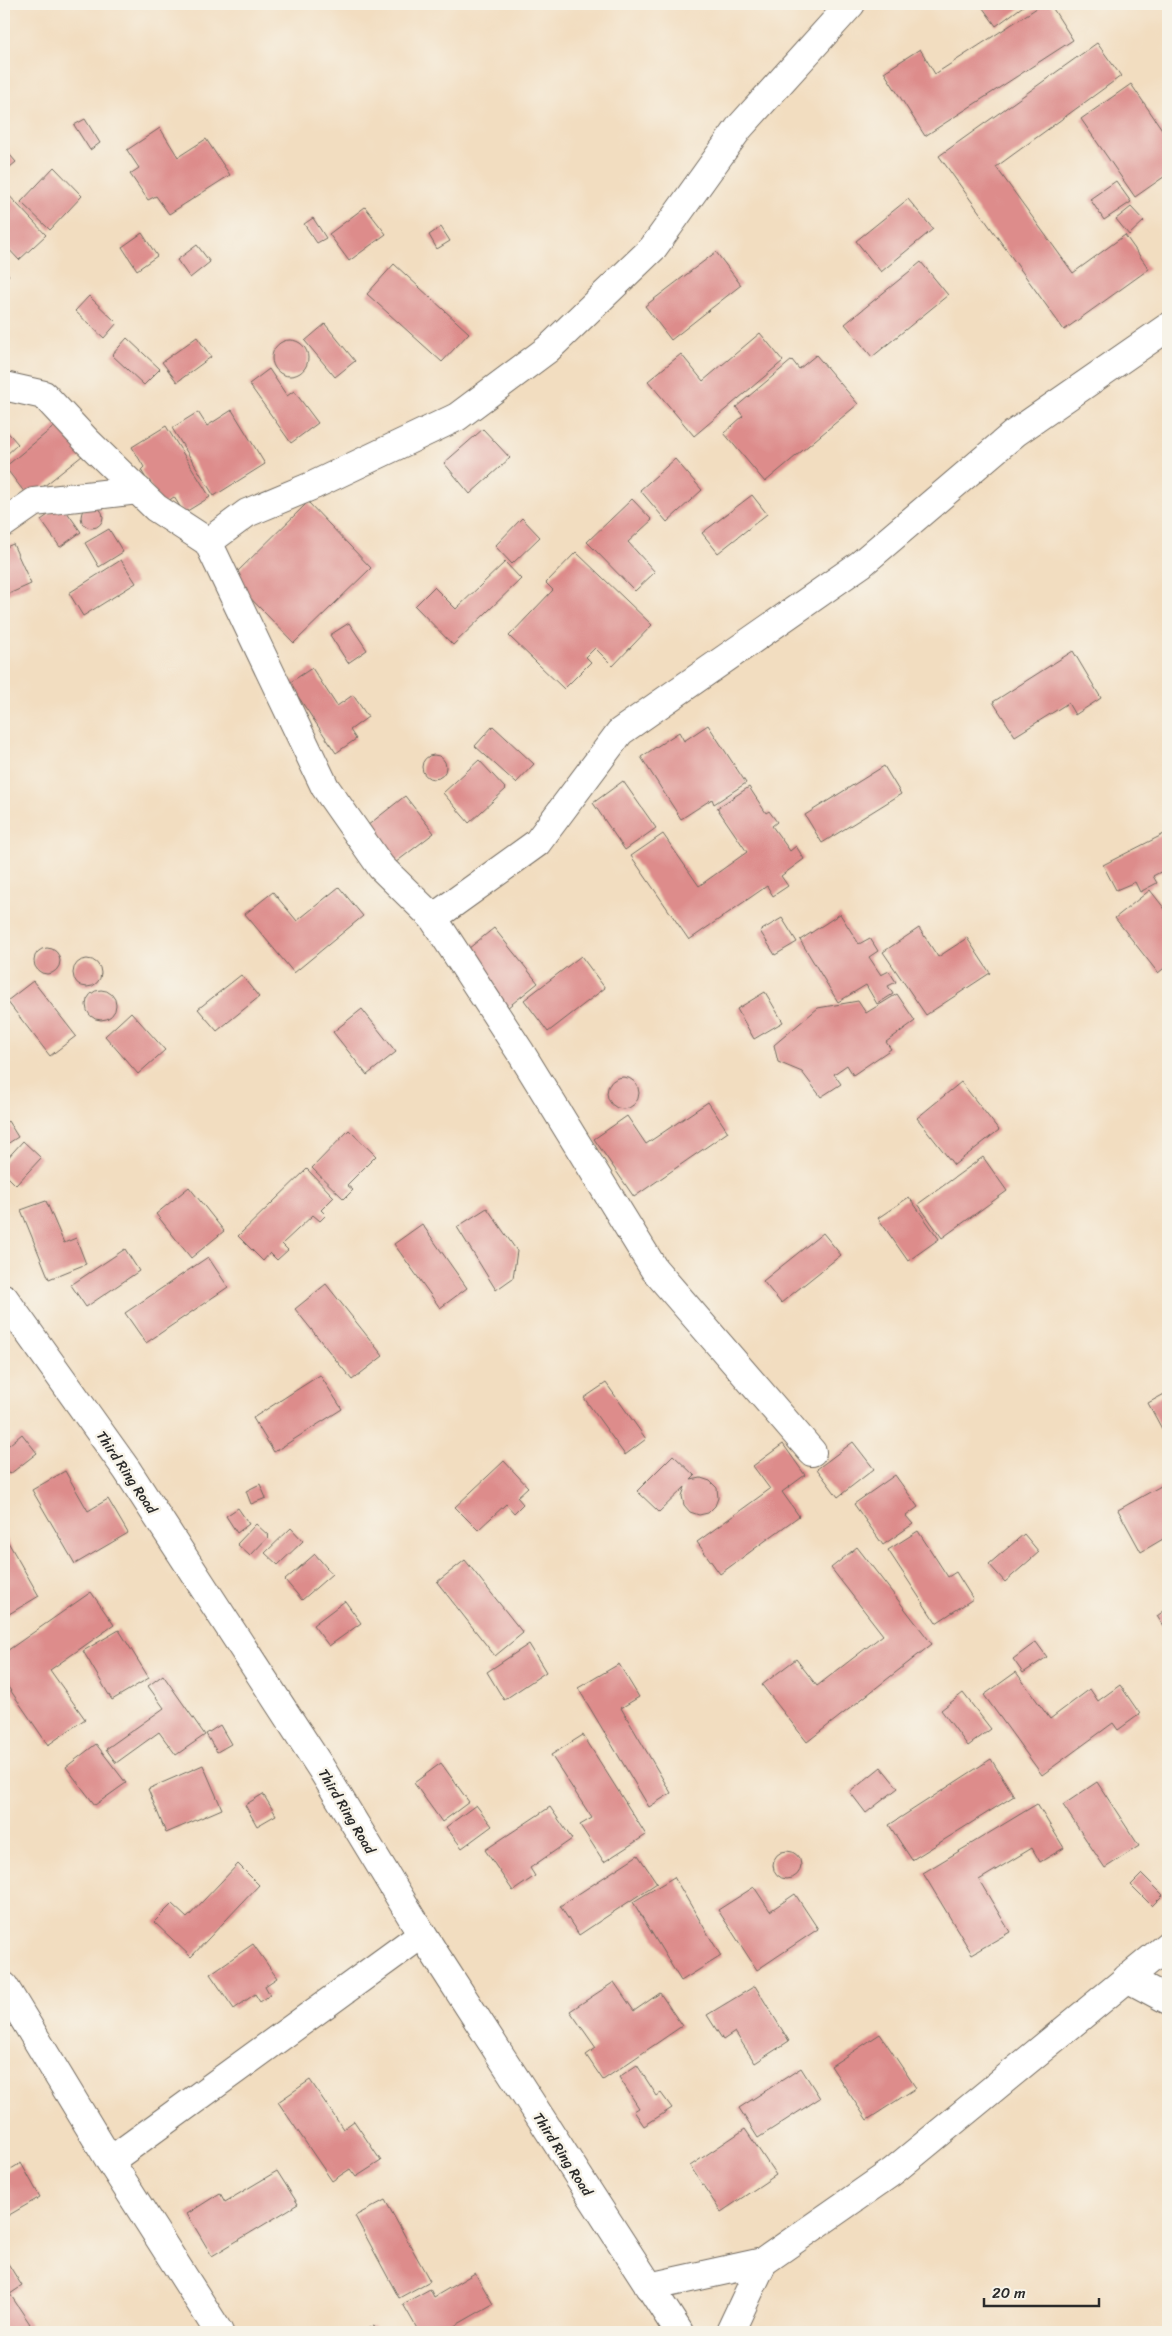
<svg xmlns="http://www.w3.org/2000/svg" width="1172" height="2336" font-family="Sriracha,sans-serif">
  <style>
    .building { fill: #dd8c8b }
    .lines { fill: none; stroke-linecap: round; stroke-linejoin: round }
    .minor-casing { stroke: #71695f; stroke-width: 30 }
    .minor { stroke: #fff; stroke-width: 28 }
    .labels { text-anchor: middle; stroke-width: 5; stroke-linejoin: round; paint-order: stroke }
    .street-label { font-size: 14px; fill: #2b2b2b; stroke: #f7f3e8 }
  </style>
  <rect width="100%" height="100%" fill="#f7f3e8"/>
  <filter id="ink" filterUnits="userSpaceOnUse"><feTurbulence type="fractalNoise" baseFrequency=".02" numOctaves="2"/><feDisplacementMap in="SourceGraphic" scale="10" xChannelSelector="R" yChannelSelector="G"/><feConvolveMatrix kernelMatrix="1 2 1 2 8 2 1 2 1" color-interpolation-filters="sRGB"/></filter>
  <filter id="wash" filterUnits="userSpaceOnUse"><feTurbulence type="fractalNoise" baseFrequency=".0096" numOctaves="4" result="noise"/><feDisplacementMap in="SourceGraphic" scale="20" xChannelSelector="R" yChannelSelector="G"/><feGaussianBlur stdDeviation="1.12" result="paint"/><feColorMatrix in="noise" values="0 0 0 0 0 0 0 0 0 0 0 0 0 0 0 0 0 1.4 0 .05"/><feComposite in="paint" operator="in"/></filter>
  <g filter="url(#wash)">
    <rect width="100%" height="100%" fill="#f2ddc0"/>
    <g id="blocks">
      <g class="building">
        <polygon points="980,4 1026,4 996,26"/>
        <polygon points="1043,4 1050,4 1073,40 925,136 884,72 920,49 935,74"/>
        <polygon points="1097,43 1121,76 996,167 1073,273 1125,235 1149,269 1064,330 939,156"/>
        <polygon points="1131,84 1168,138 1168,174 1135,197 1081,119"/>
        <polygon points="85,119 100,143 90,150 74,125"/>
        <polygon points="160,128 178,157 206,139 230,175 169,214 156,196 148,200 130,174 139,168 127,150"/>
        <polygon points="4,148 16,162 4,172"/>
        <polygon points="54,167 82,196 50,230 21,202"/>
        <polygon points="1116,181 1131,202 1104,220 1090,199"/>
        <polygon points="4,190 46,235 19,260 4,244"/>
        <polygon points="908,199 933,229 881,272 856,241"/>
        <polygon points="365,207 386,234 349,261 329,234"/>
        <polygon points="1131,207 1144,221 1129,235 1116,219"/>
        <polygon points="313,218 326,238 317,243 304,224"/>
        <polygon points="441,227 450,241 437,249 429,235"/>
        <polygon points="142,233 157,256 137,270 122,247"/>
        <polygon points="197,245 210,262 190,278 177,260"/>
        <polygon points="716,252 741,285 671,340 645,306"/>
        <polygon points="921,262 948,295 872,357 845,324"/>
        <polygon points="394,264 469,333 442,362 367,294"/>
        <polygon points="4,270 9,275 4,280"/>
        <polygon points="89,296 117,323 104,338 75,311"/>
        <polygon points="325,324 355,361 335,377 305,341"/>
        <polygon points="760,333 783,361 694,436 648,381 681,354 703,381"/>
        <polygon points="197,337 211,357 177,382 162,362"/>
        <polygon points="127,338 160,369 144,385 112,355"/>
        <circle cx="290" cy="358" r="18"/>
        <polygon points="816,355 858,404 765,482 724,433 743,416 736,407 792,360 799,369"/>
        <polygon points="269,369 287,396 294,391 318,423 291,443 249,384"/>
        <polygon points="232,410 265,464 214,496 172,428 198,412 207,426"/>
        <polygon points="62,420 87,452 29,498 5,467"/>
        <polygon points="166,426 210,497 184,513 174,497 162,505 141,470 144,467 132,447"/>
        <polygon points="4,428 18,444 4,457"/>
        <polygon points="483,429 510,458 470,494 444,463"/>
        <polygon points="675,459 702,490 667,522 640,490"/>
        <polygon points="752,495 767,514 718,553 702,533"/>
        <polygon points="632,499 652,520 628,542 655,572 635,591 587,542"/>
        <polygon points="308,502 371,568 294,643 231,578"/>
        <polygon points="62,505 81,532 60,547 41,520"/>
        <circle cx="92" cy="517" r="11"/>
        <polygon points="522,518 540,537 512,564 495,546"/>
        <polygon points="109,529 123,552 99,567 85,543"/>
        <polygon points="13,544 31,584 4,596 4,548"/>
        <polygon points="576,552 652,625 613,666 595,648 586,657 591,662 564,689 509,636 553,590 546,583"/>
        <polygon points="121,560 136,583 83,616 69,593"/>
        <polygon points="505,562 521,579 453,645 415,606 434,587 456,609"/>
        <polygon points="349,623 367,650 348,663 330,635"/>
        <polygon points="1073,651 1101,698 1075,715 1068,703 1015,736 993,702"/>
        <polygon points="312,668 337,706 353,695 368,717 350,730 356,739 336,753 289,683"/>
        <polygon points="708,725 746,783 714,804 712,799 681,819 641,757 679,732 684,741"/>
        <polygon points="493,726 534,764 516,783 475,746"/>
        <circle cx="434" cy="767" r="12"/>
        <polygon points="479,760 506,789 469,823 443,793"/>
        <polygon points="884,766 901,794 822,843 805,815"/>
        <polygon points="623,781 656,828 625,850 593,803"/>
        <polygon points="749,787 766,813 769,811 777,822 772,826 790,851 796,846 804,859 781,876 788,886 773,896 767,886 689,940 631,856 663,834 699,886 747,852 717,808"/>
        <polygon points="405,796 434,833 395,863 367,826"/>
        <polygon points="1168,832 1168,868 1153,876 1157,883 1140,892 1135,882 1116,890 1103,865"/>
        <polygon points="339,887 363,916 294,973 245,914 273,892 297,921"/>
        <polygon points="1150,890 1168,913 1168,965 1158,973 1115,918"/>
        <polygon points="840,914 859,944 870,938 878,951 869,957 881,975 889,971 896,982 888,986 893,994 877,1004 866,985 838,1002 800,940"/>
        <polygon points="782,918 797,942 775,955 760,931"/>
        <polygon points="494,928 538,983 507,1008 463,953"/>
        <polygon points="919,928 938,957 967,938 990,973 926,1015 883,952"/>
        <circle cx="47" cy="961" r="13"/>
        <polygon points="581,956 605,988 548,1032 524,1000"/>
        <circle cx="87" cy="973" r="14"/>
        <polygon points="241,975 259,997 217,1031 198,1009"/>
        <polygon points="33,981 76,1036 50,1056 7,1001"/>
        <circle cx="101" cy="1005" r="15"/>
        <polygon points="765,992 783,1022 754,1039 737,1009"/>
        <polygon points="897,994 915,1021 886,1042 891,1049 853,1075 847,1065 834,1074 841,1084 821,1097 802,1072 778,1062 774,1045 818,1008 858,1001 866,1013"/>
        <polygon points="362,1009 396,1052 367,1075 333,1032"/>
        <polygon points="131,1012 165,1050 138,1074 105,1036"/>
        <circle cx="623" cy="1093" r="16"/>
        <polygon points="961,1082 999,1130 954,1165 917,1118"/>
        <polygon points="708,1102 728,1132 634,1197 594,1139 627,1116 646,1144"/>
        <polygon points="8,1121 18,1137 4,1146 4,1124"/>
        <polygon points="349,1130 376,1156 347,1185 353,1190 344,1199 312,1168"/>
        <polygon points="23,1141 41,1158 16,1185 4,1173 4,1162"/>
        <polygon points="983,1157 1007,1191 942,1238 918,1204"/>
        <polygon points="307,1169 334,1197 321,1210 326,1215 320,1221 313,1215 282,1244 288,1250 277,1260 270,1253 263,1261 238,1236"/>
        <polygon points="189,1187 224,1231 191,1258 156,1214"/>
        <polygon points="909,1197 939,1239 908,1261 878,1218"/>
        <polygon points="46,1201 64,1243 76,1238 86,1264 49,1279 21,1210"/>
        <polygon points="487,1208 517,1251 513,1278 496,1290 457,1227"/>
        <polygon points="422,1224 467,1288 440,1308 394,1244"/>
        <polygon points="823,1233 841,1255 781,1303 763,1281"/>
        <polygon points="125,1249 139,1271 86,1307 71,1285"/>
        <polygon points="208,1257 228,1287 146,1343 125,1313"/>
        <polygon points="326,1284 383,1356 352,1380 295,1309"/>
        <polygon points="320,1375 342,1409 274,1452 253,1418"/>
        <polygon points="606,1383 646,1439 625,1455 584,1398"/>
        <polygon points="1168,1392 1168,1440 1148,1403"/>
        <polygon points="22,1434 37,1453 10,1474 4,1467 4,1449"/>
        <polygon points="853,1442 874,1469 838,1497 817,1469"/>
        <polygon points="783,1444 805,1475 782,1492 799,1516 720,1574 697,1542 770,1489 753,1466"/>
        <polygon points="673,1455 695,1476 691,1480 701,1478 710,1481 717,1488 718,1498 715,1506 708,1513 699,1515 690,1512 684,1505 682,1496 685,1487 659,1512 637,1491"/>
        <polygon points="504,1461 528,1487 517,1497 523,1504 514,1513 506,1504 478,1530 455,1507"/>
        <polygon points="65,1471 88,1511 108,1499 128,1533 75,1564 32,1490"/>
        <polygon points="895,1475 918,1507 906,1516 913,1524 883,1545 854,1504"/>
        <polygon points="1168,1482 1168,1536 1141,1552 1118,1510"/>
        <polygon points="260,1484 266,1498 251,1504 246,1491"/>
        <polygon points="238,1508 249,1524 237,1533 226,1516"/>
        <polygon points="256,1524 269,1536 250,1556 237,1544"/>
        <polygon points="291,1528 303,1541 278,1565 265,1553"/>
        <polygon points="918,1531 948,1577 956,1572 973,1599 936,1623 888,1550"/>
        <polygon points="1024,1534 1039,1552 1005,1582 989,1564"/>
        <polygon points="4,1535 39,1596 4,1617"/>
        <polygon points="857,1547 932,1644 807,1742 762,1685 796,1659 817,1686 883,1635 831,1568"/>
        <polygon points="315,1554 332,1574 302,1600 285,1580"/>
        <polygon points="465,1560 523,1633 495,1656 437,1582"/>
        <polygon points="91,1592 114,1625 50,1670 85,1719 48,1745 4,1681 4,1653"/>
        <polygon points="345,1601 361,1623 329,1646 313,1625"/>
        <polygon points="1168,1608 1168,1633 1157,1616"/>
        <polygon points="119,1630 149,1678 112,1700 83,1651"/>
        <polygon points="1036,1642 1047,1657 1023,1673 1013,1659"/>
        <polygon points="529,1644 546,1672 504,1700 487,1672"/>
        <polygon points="619,1664 639,1697 621,1708 671,1793 649,1807 578,1688"/>
        <polygon points="1016,1672 1050,1719 1090,1689 1098,1701 1120,1685 1140,1714 1118,1730 1113,1723 1042,1775 984,1695"/>
        <polygon points="163,1675 205,1735 176,1755 159,1732 116,1763 106,1749 164,1708 148,1686"/>
        <polygon points="963,1693 991,1729 968,1746 941,1710"/>
        <polygon points="220,1725 231,1744 217,1752 206,1734"/>
        <polygon points="583,1735 646,1835 604,1862 580,1825 592,1818 551,1755"/>
        <polygon points="96,1744 126,1783 95,1805 66,1767"/>
        <polygon points="991,1759 1014,1796 912,1860 889,1825"/>
        <polygon points="441,1763 469,1802 442,1822 414,1783"/>
        <polygon points="203,1765 222,1809 166,1833 148,1789"/>
        <polygon points="881,1767 898,1788 866,1813 850,1792"/>
        <polygon points="1097,1782 1139,1846 1105,1868 1063,1805"/>
        <polygon points="263,1794 276,1815 257,1826 245,1805"/>
        <polygon points="1037,1804 1064,1848 1040,1862 1032,1848 979,1880 1010,1932 972,1954 923,1873"/>
        <polygon points="476,1805 492,1826 462,1848 446,1827"/>
        <polygon points="550,1807 572,1839 530,1868 535,1876 513,1891 485,1850"/>
        <circle cx="787" cy="1865" r="14"/>
        <polygon points="638,1855 657,1883 579,1935 560,1906"/>
        <polygon points="238,1864 259,1885 191,1957 154,1922 172,1904 187,1918"/>
        <polygon points="1142,1874 1163,1895 1152,1906 1131,1885"/>
        <polygon points="674,1877 721,1956 681,1981 633,1902"/>
        <polygon points="754,1887 770,1911 795,1894 818,1929 757,1970 718,1910"/>
        <polygon points="253,1944 277,1978 265,1986 270,1995 260,2002 255,1994 234,2009 210,1974"/>
        <polygon points="614,1982 634,2011 660,1993 682,2026 603,2080 586,2055 596,2048 570,2011"/>
        <polygon points="755,1986 789,2041 755,2063 735,2032 723,2040 707,2015"/>
        <polygon points="880,2034 916,2088 867,2120 831,2066"/>
        <polygon points="637,2065 657,2096 661,2093 672,2108 644,2126 634,2111 639,2108 619,2077"/>
        <polygon points="801,2068 820,2098 758,2138 739,2108"/>
        <polygon points="310,2080 343,2129 354,2121 381,2161 356,2177 350,2169 332,2181 278,2102"/>
        <polygon points="745,2129 776,2175 721,2212 690,2166"/>
        <polygon points="21,2163 40,2197 4,2218 4,2173"/>
        <polygon points="277,2171 298,2204 212,2256 187,2214 220,2193 225,2202"/>
        <polygon points="385,2200 430,2281 399,2298 355,2216"/>
        <polygon points="4,2257 22,2286 10,2294 30,2324 18,2332 4,2332"/>
        <polygon points="475,2273 493,2304 444,2332 419,2332 403,2304 430,2289 434,2297"/>
        <polygon points="374,2326 377,2332 362,2332"/>
      </g>
    </g>
  </g>
  <g filter="url(#ink)">
    <use href="#blocks" fill-opacity="0" stroke="#71695f" stroke-width="1"/>
    <g class="lines">
      <g class="minor-casing">
        <g id="minor">
          <polyline points="4,386 44,395 87,441 156,508 208,542 325,787 381,867 433,918 521,1053 654,1269 812,1452"/>
          <polyline points="4,523 34,502 138,490"/>
          <polyline points="208,542 247,513 314,485 457,417 548,349 653,248 739,128 851,4"/>
          <polyline points="433,918 537,843 620,732 861,564 1015,433 1168,327"/>
          <polyline points="4,1298 127,1470 321,1768 422,1934 679,2332"/>
          <polyline points="1127,1978 1168,2000"/>
          <polyline points="4,1986 110,2161 219,2332"/>
          <polyline points="110,2161 422,1934"/>
          <polyline points="649,2287 763,2262 892,2172 1168,1945"/>
          <polyline points="730,2332 763,2262"/>
        </g>
      </g>
      <use href="#minor" class="minor"/>
    </g>
  </g>
  <g class="labels">
    <g class="street-label">
      <text transform="translate(127 1472) rotate(56)" y="5">Third Ring Road</text>
      <text transform="translate(347 1811) rotate(59)" y="5">Third Ring Road</text>
      <text transform="translate(563 2154) rotate(57)" y="5">Third Ring Road</text>
    </g>
  </g>
  <rect width="1172" height="2336" fill="none" stroke="#f7f3e8" stroke-width="20"/>
  <path d="M984 2298v8h115v-8" fill="none" stroke="#2b2b2b" stroke-width="2.5"/>
  <text x="992" y="2298" font-size="15" fill="#2b2b2b" stroke="#f7f3e8" stroke-width="4" paint-order="stroke">20 m</text>
</svg>
